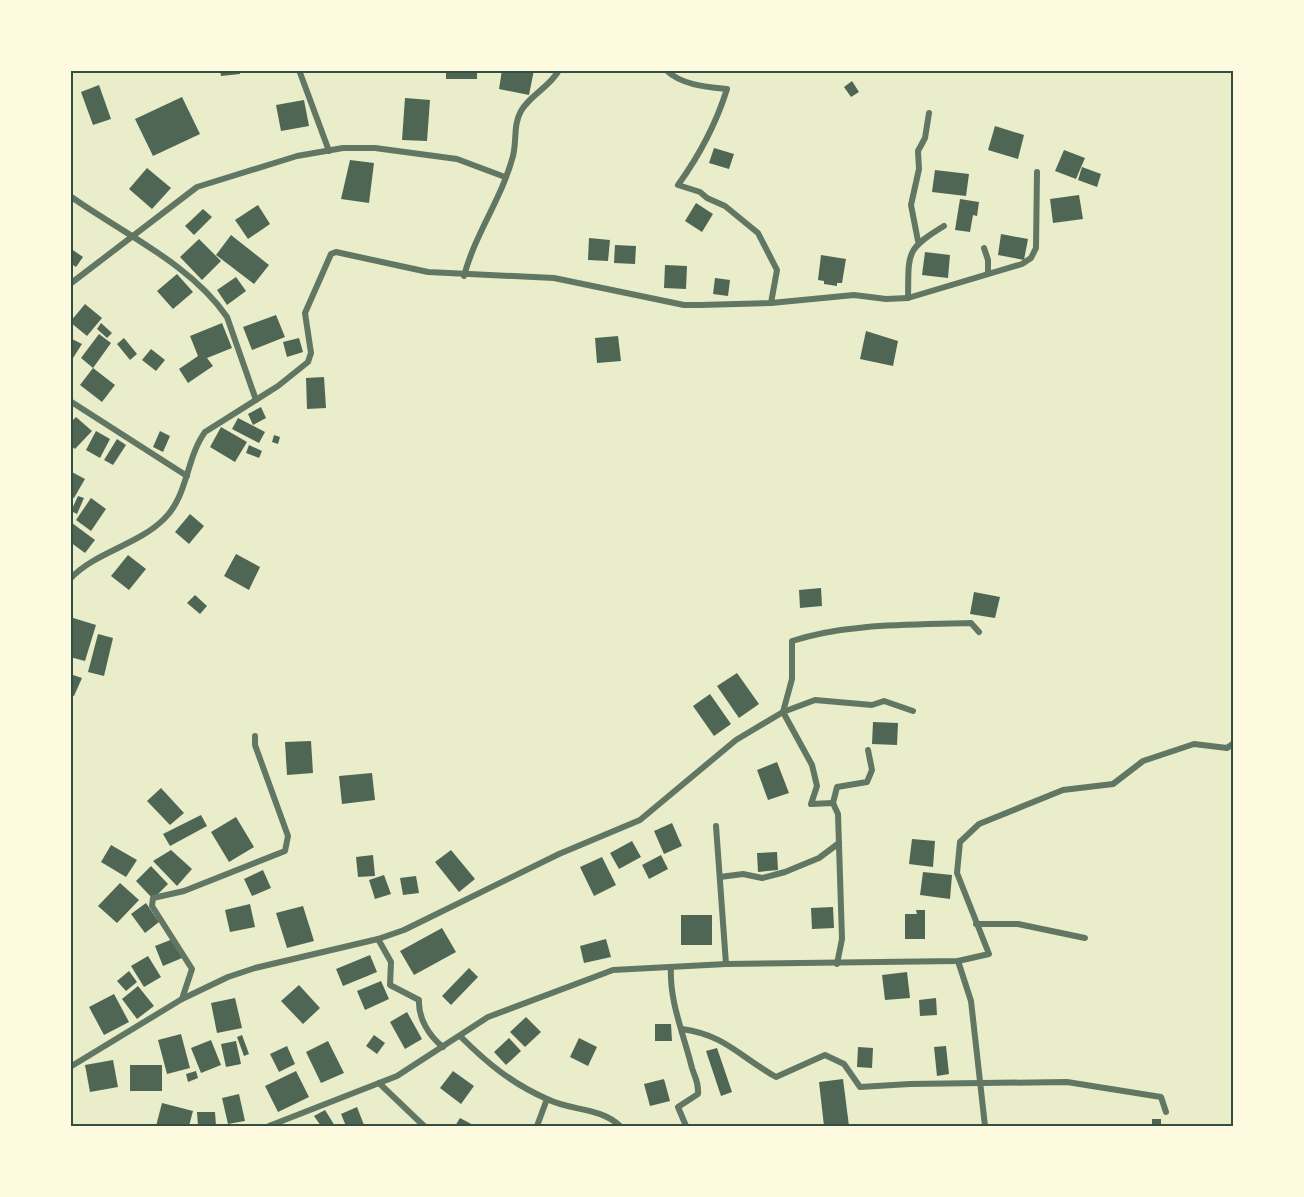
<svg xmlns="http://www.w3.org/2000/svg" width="1304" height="1197" font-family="Montserrat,sans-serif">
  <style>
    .building { fill: #4f6655 }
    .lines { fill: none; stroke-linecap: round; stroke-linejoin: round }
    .minor { stroke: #617663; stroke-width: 6 }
    .neatline { fill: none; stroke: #344e41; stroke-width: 2 }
  </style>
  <rect width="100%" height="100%" fill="#e9edc9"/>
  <g class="building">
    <polygon points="220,70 240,70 240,74 221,76"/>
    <rect x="446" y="70" width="31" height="9"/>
    <polygon points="502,70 534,70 529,95 499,89"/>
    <polygon points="852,81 859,92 851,97 844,87"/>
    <polygon points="99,85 111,119 93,125 81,92"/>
    <polygon points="182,97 200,134 153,156 135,119"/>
    <polygon points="405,98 430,100 427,141 402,140"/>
    <polygon points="304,100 309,126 281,131 276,105"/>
    <polygon points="995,126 1024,135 1018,159 988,150"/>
    <polygon points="714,148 734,154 729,169 709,163"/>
    <polygon points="1064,150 1085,158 1076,179 1055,171"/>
    <polygon points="350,160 374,163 369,203 341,199"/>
    <polygon points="1082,167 1101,174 1097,187 1078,180"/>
    <polygon points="147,168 171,188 152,209 129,189"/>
    <polygon points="935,170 969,174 966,196 932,192"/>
    <polygon points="1079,195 1083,219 1053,223 1050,199"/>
    <polygon points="960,199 979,202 977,216 973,215 970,232 955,230"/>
    <polygon points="696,203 713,214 702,232 685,221"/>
    <polygon points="258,205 270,224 248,239 235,220"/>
    <polygon points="203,209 212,217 194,235 185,226"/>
    <polygon points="1001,234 1028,239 1024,260 998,255"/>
    <polygon points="231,235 269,265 254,284 216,255"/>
    <polygon points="589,238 610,240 608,261 588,260"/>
    <polygon points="199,239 221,261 202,280 180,257"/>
    <polygon points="615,245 636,246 635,264 614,263"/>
    <polygon points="70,248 83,257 76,267 70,263"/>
    <polygon points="925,252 950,255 948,278 922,275"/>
    <polygon points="821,255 846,259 842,283 837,283 837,286 824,284 824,281 818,280"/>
    <polygon points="665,265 687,266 686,289 664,288"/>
    <polygon points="177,274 193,292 173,309 157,291"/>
    <polygon points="236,277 246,291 227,305 217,290"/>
    <polygon points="715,278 730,280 728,296 713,294"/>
    <polygon points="85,304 102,318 87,336 70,322"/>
    <polygon points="276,315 285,337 252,350 243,327"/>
    <polygon points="101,323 112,333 107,338 97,329"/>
    <polygon points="222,323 232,348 207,358 213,366 188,383 179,369 198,356 190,336"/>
    <polygon points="866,331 898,341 893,366 860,359"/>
    <polygon points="99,334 111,343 93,368 81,358"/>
    <polygon points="618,336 621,361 597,363 595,338"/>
    <polygon points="70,338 82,344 73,358 70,356"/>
    <polygon points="124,338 137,354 130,360 117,344"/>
    <polygon points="299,338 303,352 287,357 283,342"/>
    <polygon points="151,349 165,360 156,371 142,360"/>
    <polygon points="93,368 115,385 102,402 80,385"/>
    <polygon points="324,377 326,408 307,409 306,378"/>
    <polygon points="261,407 266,418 253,425 248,414"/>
    <polygon points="76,417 92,431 75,449 70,445 70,423"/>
    <polygon points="238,418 265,432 259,443 232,429"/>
    <polygon points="221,427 247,442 235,462 210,447"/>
    <polygon points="96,431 110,439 100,458 86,450"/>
    <polygon points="160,431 170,436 163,452 153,447"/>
    <polygon points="274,435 280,437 278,444 272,442"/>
    <polygon points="117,439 126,445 113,465 104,460"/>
    <polygon points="249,445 262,451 259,458 246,453"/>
    <polygon points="70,471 85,479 74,498 70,496"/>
    <polygon points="78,496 84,498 77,514 71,511"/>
    <polygon points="91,498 106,509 91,531 76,520"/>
    <polygon points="190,514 204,526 189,544 175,532"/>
    <polygon points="72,523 95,540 85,553 70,542"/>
    <polygon points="236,554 260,567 249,590 224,576"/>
    <polygon points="128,555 146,569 129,590 111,576"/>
    <polygon points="821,588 822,606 800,608 799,590"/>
    <polygon points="974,592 1000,597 995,618 970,614"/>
    <polygon points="195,595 207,606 200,614 187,603"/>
    <polygon points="70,617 96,625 85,661 70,657"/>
    <polygon points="98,634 113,638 104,676 88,672"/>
    <polygon points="737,673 759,704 739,718 717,686"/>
    <polygon points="70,674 82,678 74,696 70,695"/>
    <polygon points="710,694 731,724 714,736 693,706"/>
    <polygon points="873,722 898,723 897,745 872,744"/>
    <polygon points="311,741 313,773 287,775 285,742"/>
    <polygon points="777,762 789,793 768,800 757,770"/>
    <polygon points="372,773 375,800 342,804 339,776"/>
    <polygon points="161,788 184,813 170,825 147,801"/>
    <polygon points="201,815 207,826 170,846 163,834"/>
    <polygon points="236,817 254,847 229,862 211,832"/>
    <polygon points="672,823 682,846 664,854 654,831"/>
    <polygon points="912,839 935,841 933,867 909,864"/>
    <polygon points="632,841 641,857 619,869 610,853"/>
    <polygon points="111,845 137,860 126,877 101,862"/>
    <polygon points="171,850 192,869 177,886 153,861"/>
    <polygon points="451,850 475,879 459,892 435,862"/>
    <polygon points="777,852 778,870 758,872 757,853"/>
    <polygon points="373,855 375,876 358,877 356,857"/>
    <polygon points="661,855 668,869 649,879 642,865"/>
    <polygon points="602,857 616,885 594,896 580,867"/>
    <polygon points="151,866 168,884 153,899 136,881"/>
    <polygon points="263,870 271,888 252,896 244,879"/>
    <polygon points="923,872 952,875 950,899 920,895"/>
    <polygon points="384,875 391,894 375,899 369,880"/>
    <polygon points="416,876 419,893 403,895 400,878"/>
    <polygon points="120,883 139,900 117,923 98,906"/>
    <polygon points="146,903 159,922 145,933 131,914"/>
    <polygon points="250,904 255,927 230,932 225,910"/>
    <polygon points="303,906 314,941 287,948 276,913"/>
    <polygon points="833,907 834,928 812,929 811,908"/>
    <polygon points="916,910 925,910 925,939 905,939 905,914 917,914"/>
    <rect x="681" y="915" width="31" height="30"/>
    <polygon points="442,928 456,952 414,975 400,951"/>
    <polygon points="173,939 182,958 163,966 155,946"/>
    <polygon points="606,939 611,957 584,963 580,946"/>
    <polygon points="370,955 377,972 343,986 336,969"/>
    <polygon points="148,956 161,977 144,987 131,966"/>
    <polygon points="469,968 478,977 451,1005 442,996"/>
    <polygon points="129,971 137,982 126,991 117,981"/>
    <polygon points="907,972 910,998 885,1000 882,975"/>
    <polygon points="381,981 389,999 365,1010 357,991"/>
    <polygon points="299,985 320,1008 303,1024 281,1001"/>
    <polygon points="138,986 154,1006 137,1019 122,999"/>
    <polygon points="114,994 129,1022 104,1035 89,1007"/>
    <polygon points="235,998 242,1028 217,1033 211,1003"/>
    <polygon points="936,998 937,1015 920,1016 919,1000"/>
    <polygon points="407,1012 422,1039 405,1049 390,1022"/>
    <polygon points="526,1017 541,1032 525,1047 510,1032"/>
    <polygon points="655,1024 671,1024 672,1041 655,1041"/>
    <polygon points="181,1034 190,1068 167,1074 158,1040"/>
    <polygon points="242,1035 249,1054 244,1056 237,1037"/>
    <polygon points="374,1035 385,1043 377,1054 366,1046"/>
    <polygon points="509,1038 521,1051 506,1065 494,1052"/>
    <polygon points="579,1038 597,1047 588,1066 570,1057"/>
    <polygon points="211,1040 221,1065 201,1073 191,1048"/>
    <polygon points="236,1041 241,1064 226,1067 221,1044"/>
    <polygon points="328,1041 344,1073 321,1083 306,1052"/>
    <polygon points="287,1046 295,1064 279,1072 270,1054"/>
    <polygon points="946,1046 949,1074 937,1076 934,1047"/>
    <polygon points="858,1047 873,1048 872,1068 857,1067"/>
    <polygon points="717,1048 732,1092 721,1096 706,1051"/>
    <polygon points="113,1060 118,1087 90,1092 85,1065"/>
    <rect x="130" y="1065" width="32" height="26"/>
    <polygon points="196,1071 198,1078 188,1082 186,1074"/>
    <polygon points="296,1071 309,1097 278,1112 265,1086"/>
    <polygon points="453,1071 474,1086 461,1104 440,1088"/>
    <polygon points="664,1079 670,1101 650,1106 644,1084"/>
    <polygon points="843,1079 849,1126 824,1126 819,1082"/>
    <polygon points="239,1094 245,1121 228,1124 222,1098"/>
    <polygon points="162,1103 193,1111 189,1126 156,1126"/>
    <polygon points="357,1107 364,1125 346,1126 341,1114"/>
    <polygon points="325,1110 335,1126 321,1126 314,1116"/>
    <polygon points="197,1112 215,1112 216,1126 198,1126"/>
    <polygon points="460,1118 475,1126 455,1126"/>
    <rect x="1152" y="1119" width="9" height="7"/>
  </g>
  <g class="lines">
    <g class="minor">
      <polyline points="299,70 329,151"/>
      <path d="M666 70C681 85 707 87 727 89 716 124 699 156 678 185L700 192 707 198 725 206 758 233 777 270 771 303"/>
      <path d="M70 196C122 233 191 264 227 317L256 400"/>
      <polyline points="918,241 911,205 919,169 918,151 925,138 929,113"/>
      <polyline points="984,248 988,260 988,273"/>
      <path d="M464 276C475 234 502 198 513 156 517 140 513 125 521 111 530 95 550 87 559 70"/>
      <polyline points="70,284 197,187 297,156 343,148 375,148 457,159 505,177"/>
      <path d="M908 298C909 254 904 250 944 226"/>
      <polyline points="70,401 187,476"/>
      <path d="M70 579C95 552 138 545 164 519 188 496 186 458 205 432L278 386 308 362 311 353 305 313 331 254 336 252 428 272 554 278 684 305H700L771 303 854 295 886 299 908 298 1022 264 1031 258 1036 248 1037 172"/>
      <polyline points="833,803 837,787 867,782 872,770 868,750"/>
      <polyline points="716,826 726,964"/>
      <polyline points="720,877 743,874 762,878 785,872 819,858 839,843"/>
      <polyline points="976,924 1018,924 1085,938"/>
      <path d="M378 939 391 962 390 985 419 1000C418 1018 429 1036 443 1047"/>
      <polyline points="958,961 971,1001 985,1126"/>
      <polyline points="837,964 842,939 838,814 833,803 811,804 817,786 812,765 783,712 815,700 872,705 884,701 913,711"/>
      <path d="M671 967C669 1001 684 1035 692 1068 695 1078 699 1082 698 1094L678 1107 686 1126"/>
      <polyline points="182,999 192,969 152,906 153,898 184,891 285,851 288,836 255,745 255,736"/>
      <path d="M682 1029C725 1035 739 1056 776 1077L825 1055 844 1064 860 1087 910 1084 1067 1082 1161 1097 1166 1112"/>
      <path d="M460 1036C487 1063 511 1083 547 1099 571 1111 600 1107 620 1126"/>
      <path d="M70 1067 182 999 228 977 255 968 378 939 404 930 559 854 640 820 736 740 783 712 792 679V641C848 623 912 625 971 623L979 632"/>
      <polyline points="379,1083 424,1126"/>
      <polyline points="269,1126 397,1076 488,1017 613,970 726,964 958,961 989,954 957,873 960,842 979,824 1063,790 1113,784 1143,761 1194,744 1227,748 1234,743"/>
      <polyline points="537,1126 547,1099"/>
    </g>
  </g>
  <rect width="1304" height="1197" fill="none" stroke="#fefae0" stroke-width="144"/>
  <rect x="72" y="72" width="1160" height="1053" class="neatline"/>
</svg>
